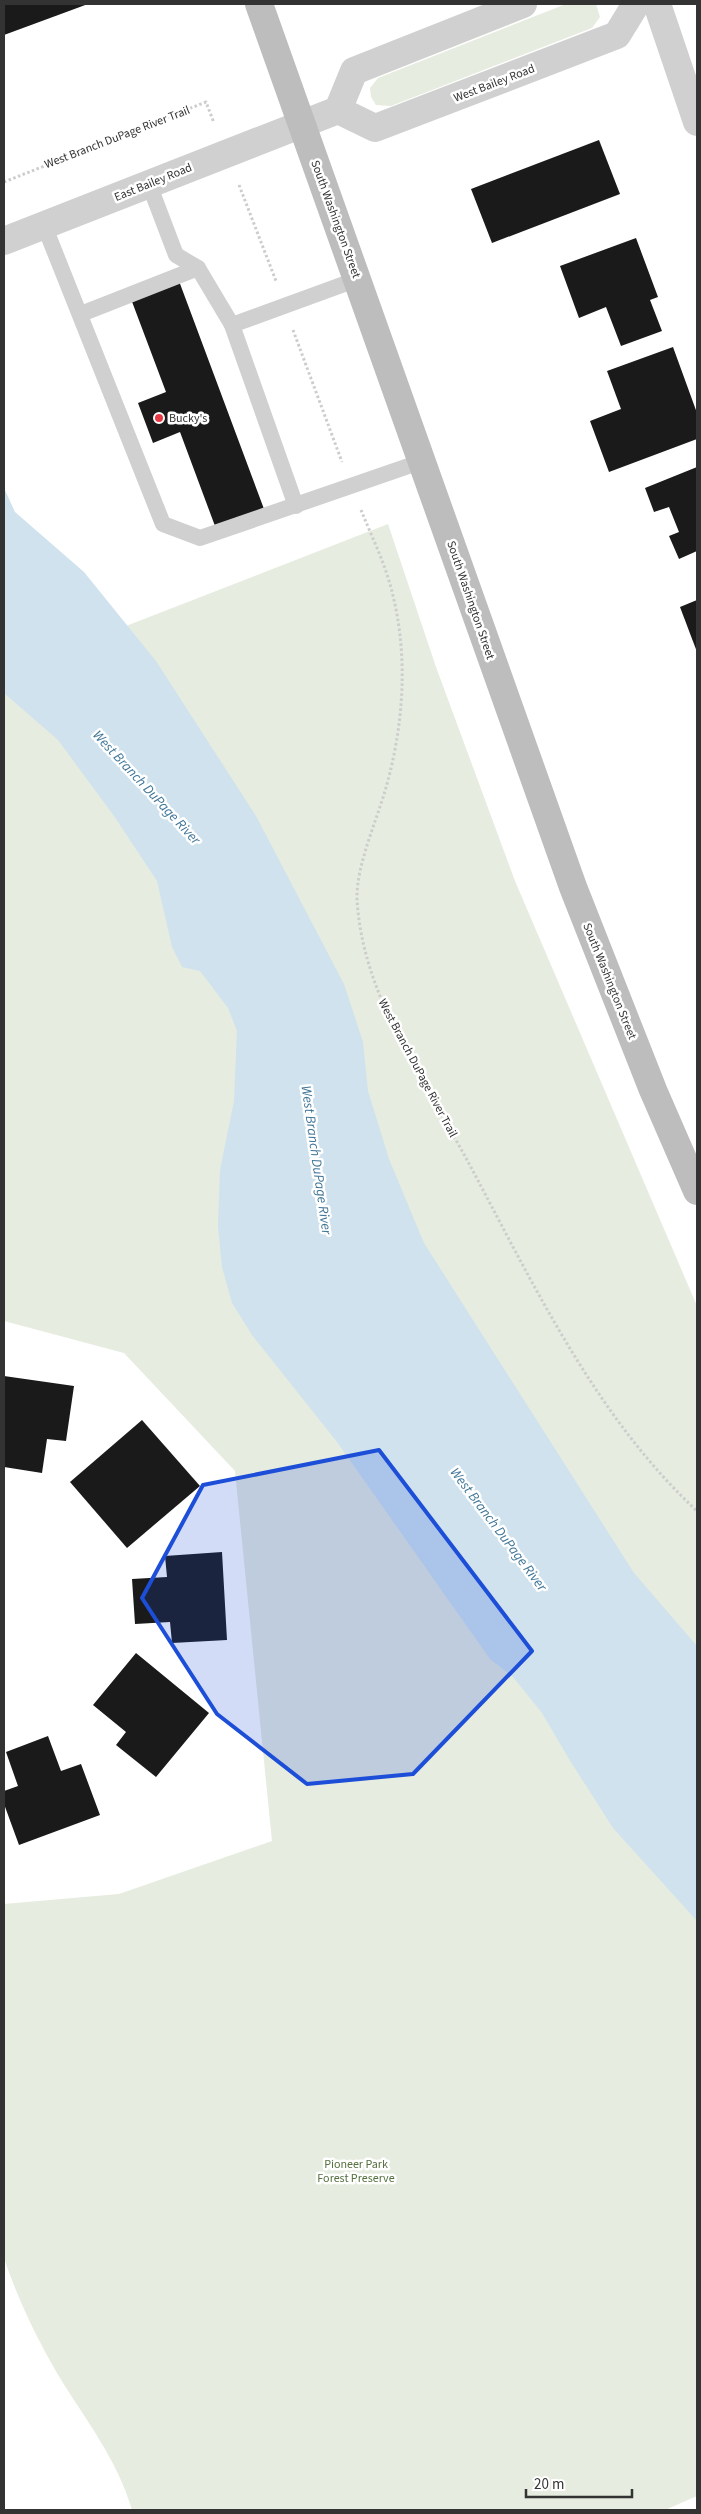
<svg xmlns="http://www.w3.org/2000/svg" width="701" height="2514" font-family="'Source Sans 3',sans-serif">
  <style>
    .green { fill: #e6ecdf }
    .water { fill: #cfe2ee }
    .building { fill: #1a1a1a }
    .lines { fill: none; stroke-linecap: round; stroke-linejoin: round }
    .path { stroke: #cdcdcd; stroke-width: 3; stroke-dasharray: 2.5 2.5; stroke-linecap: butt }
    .service { stroke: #d0d0d0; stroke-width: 16 }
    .minor { stroke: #d0d0d0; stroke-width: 28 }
    .secondary { stroke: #bdbdbd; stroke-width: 28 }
    .marked { fill: #1d4ed8; fill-opacity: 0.2; stroke: #1d4ed8; stroke-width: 4; stroke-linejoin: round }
    .poi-dot { fill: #e63946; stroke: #fff; stroke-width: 2 }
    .labels { text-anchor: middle; stroke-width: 5; stroke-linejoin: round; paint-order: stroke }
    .street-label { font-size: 12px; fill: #333; stroke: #fff }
    .poi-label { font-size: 12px; fill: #333; stroke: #fff; text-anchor: start }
    .park-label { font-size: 12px; fill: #56703f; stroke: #fff }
    .water-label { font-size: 14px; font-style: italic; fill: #3f7597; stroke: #fff }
  </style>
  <rect width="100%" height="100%" fill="#fff"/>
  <g class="green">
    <polygon points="566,4 596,4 600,17 592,28 391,106 376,105 371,97 370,88 378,78"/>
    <path d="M388 524 436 667 515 881 697 1306V2496L665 2510H132C117 2458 84 2418 57 2373 36 2337 17 2297 4 2258V1904L119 1894 272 1841 235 1471 124 1353 4 1321V635L11 642 126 626Z"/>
  </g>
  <polygon class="water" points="4,488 15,512 84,572 156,661 256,816 344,984 363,1042 368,1091 389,1159 424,1243 634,1573 697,1646 697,1921 613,1828 569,1759 542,1713 513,1677 490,1659 337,1442 252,1335 232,1303 222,1267 218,1227 220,1170 234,1101 237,1031 228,1008 200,971 182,967 172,947 157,881 114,816 58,740 4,693"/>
  <g class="building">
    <polygon points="4,4 88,4 4,35"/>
    <polygon points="599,140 620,194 492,243 471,189"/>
    <polygon points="636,238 658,297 650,300 662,331 621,346 606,307 579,318 560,266"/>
    <polygon points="179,281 264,509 215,526 180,432 153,443 138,403 166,392 131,299"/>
    <polygon points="673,347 697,413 697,439 609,472 590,421 621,409 607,371"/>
    <polygon points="697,467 697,551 679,559 669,536 679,532 669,507 654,512 645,488"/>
    <polygon points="697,600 697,652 680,607"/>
    <polygon points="4,1376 74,1386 66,1441 47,1439 42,1473 4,1467"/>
    <polygon points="142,1420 200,1486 127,1548 70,1482"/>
    <polygon points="222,1552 227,1640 172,1643 170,1622 135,1624 132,1579 167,1577 165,1556"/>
    <polygon points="136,1653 209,1713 156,1777 116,1745 126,1732 93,1705"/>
    <polygon points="48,1736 61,1771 81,1764 100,1815 19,1845 4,1804 4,1791 18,1786 6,1752"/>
  </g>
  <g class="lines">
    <g class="path">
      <polyline points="4,182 206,102 214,123"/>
      <polyline points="239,185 276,281"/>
      <polyline points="293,330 342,462"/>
      <path d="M361 510C371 535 384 561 391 588 409 654 404 726 385 791 376 822 356 867 357 899 362 993 422 1078 466 1158 532 1281 594 1415 697 1511"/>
    </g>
    <g class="service">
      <polyline points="149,184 176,255 198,268 232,325 296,506"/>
      <polyline points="44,225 163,524 200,538 423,461"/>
      <polyline points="81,314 198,268"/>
      <polyline points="232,325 358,279"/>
    </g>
    <g class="minor">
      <polyline points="657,4 697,122"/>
      <polyline points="338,110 375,128 383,125 617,35 636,4"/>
      <polyline points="4,241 338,110 354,71 523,4"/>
    </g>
    <polyline class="secondary" points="259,4 573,887 653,1090 697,1191"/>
  </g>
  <path class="marked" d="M379 1450 532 1651 413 1774 307 1784 217 1714 142 1598 203 1485Z"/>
  <circle class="poi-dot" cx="159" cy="418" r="5"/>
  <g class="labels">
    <g class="street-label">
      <text transform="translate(494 83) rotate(-21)" y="4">West Bailey Road</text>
      <text transform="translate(117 137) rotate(-21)" y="4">West Branch DuPage River Trail</text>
      <text transform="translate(153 182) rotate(-22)" y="4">East Bailey Road</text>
      <text transform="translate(336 219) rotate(70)" y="4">South Washington Street</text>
      <text transform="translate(471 600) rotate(71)" y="4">South Washington Street</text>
      <text transform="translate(610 981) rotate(68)" y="4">South Washington Street</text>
      <text transform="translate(418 1068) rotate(62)" y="4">West Branch DuPage River Trail</text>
    </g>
    <g class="poi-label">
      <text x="169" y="422">Bucky's</text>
    </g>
    <g class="park-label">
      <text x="356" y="2168">Pioneer Park<tspan x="356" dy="14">Forest Preserve</tspan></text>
    </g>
    <g class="water-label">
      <text transform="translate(147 787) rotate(47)" y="5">West Branch DuPage River</text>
      <text transform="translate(317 1160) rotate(82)" y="5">West Branch DuPage River</text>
      <text transform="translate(499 1529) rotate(53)" y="5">West Branch DuPage River</text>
    </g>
  </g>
  <rect width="701" height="2514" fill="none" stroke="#333333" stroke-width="10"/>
  <path d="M526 2489v8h106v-8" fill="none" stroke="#333333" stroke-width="2.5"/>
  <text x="534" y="2489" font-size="15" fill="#333333" stroke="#ffffff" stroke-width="4" paint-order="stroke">20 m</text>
</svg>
